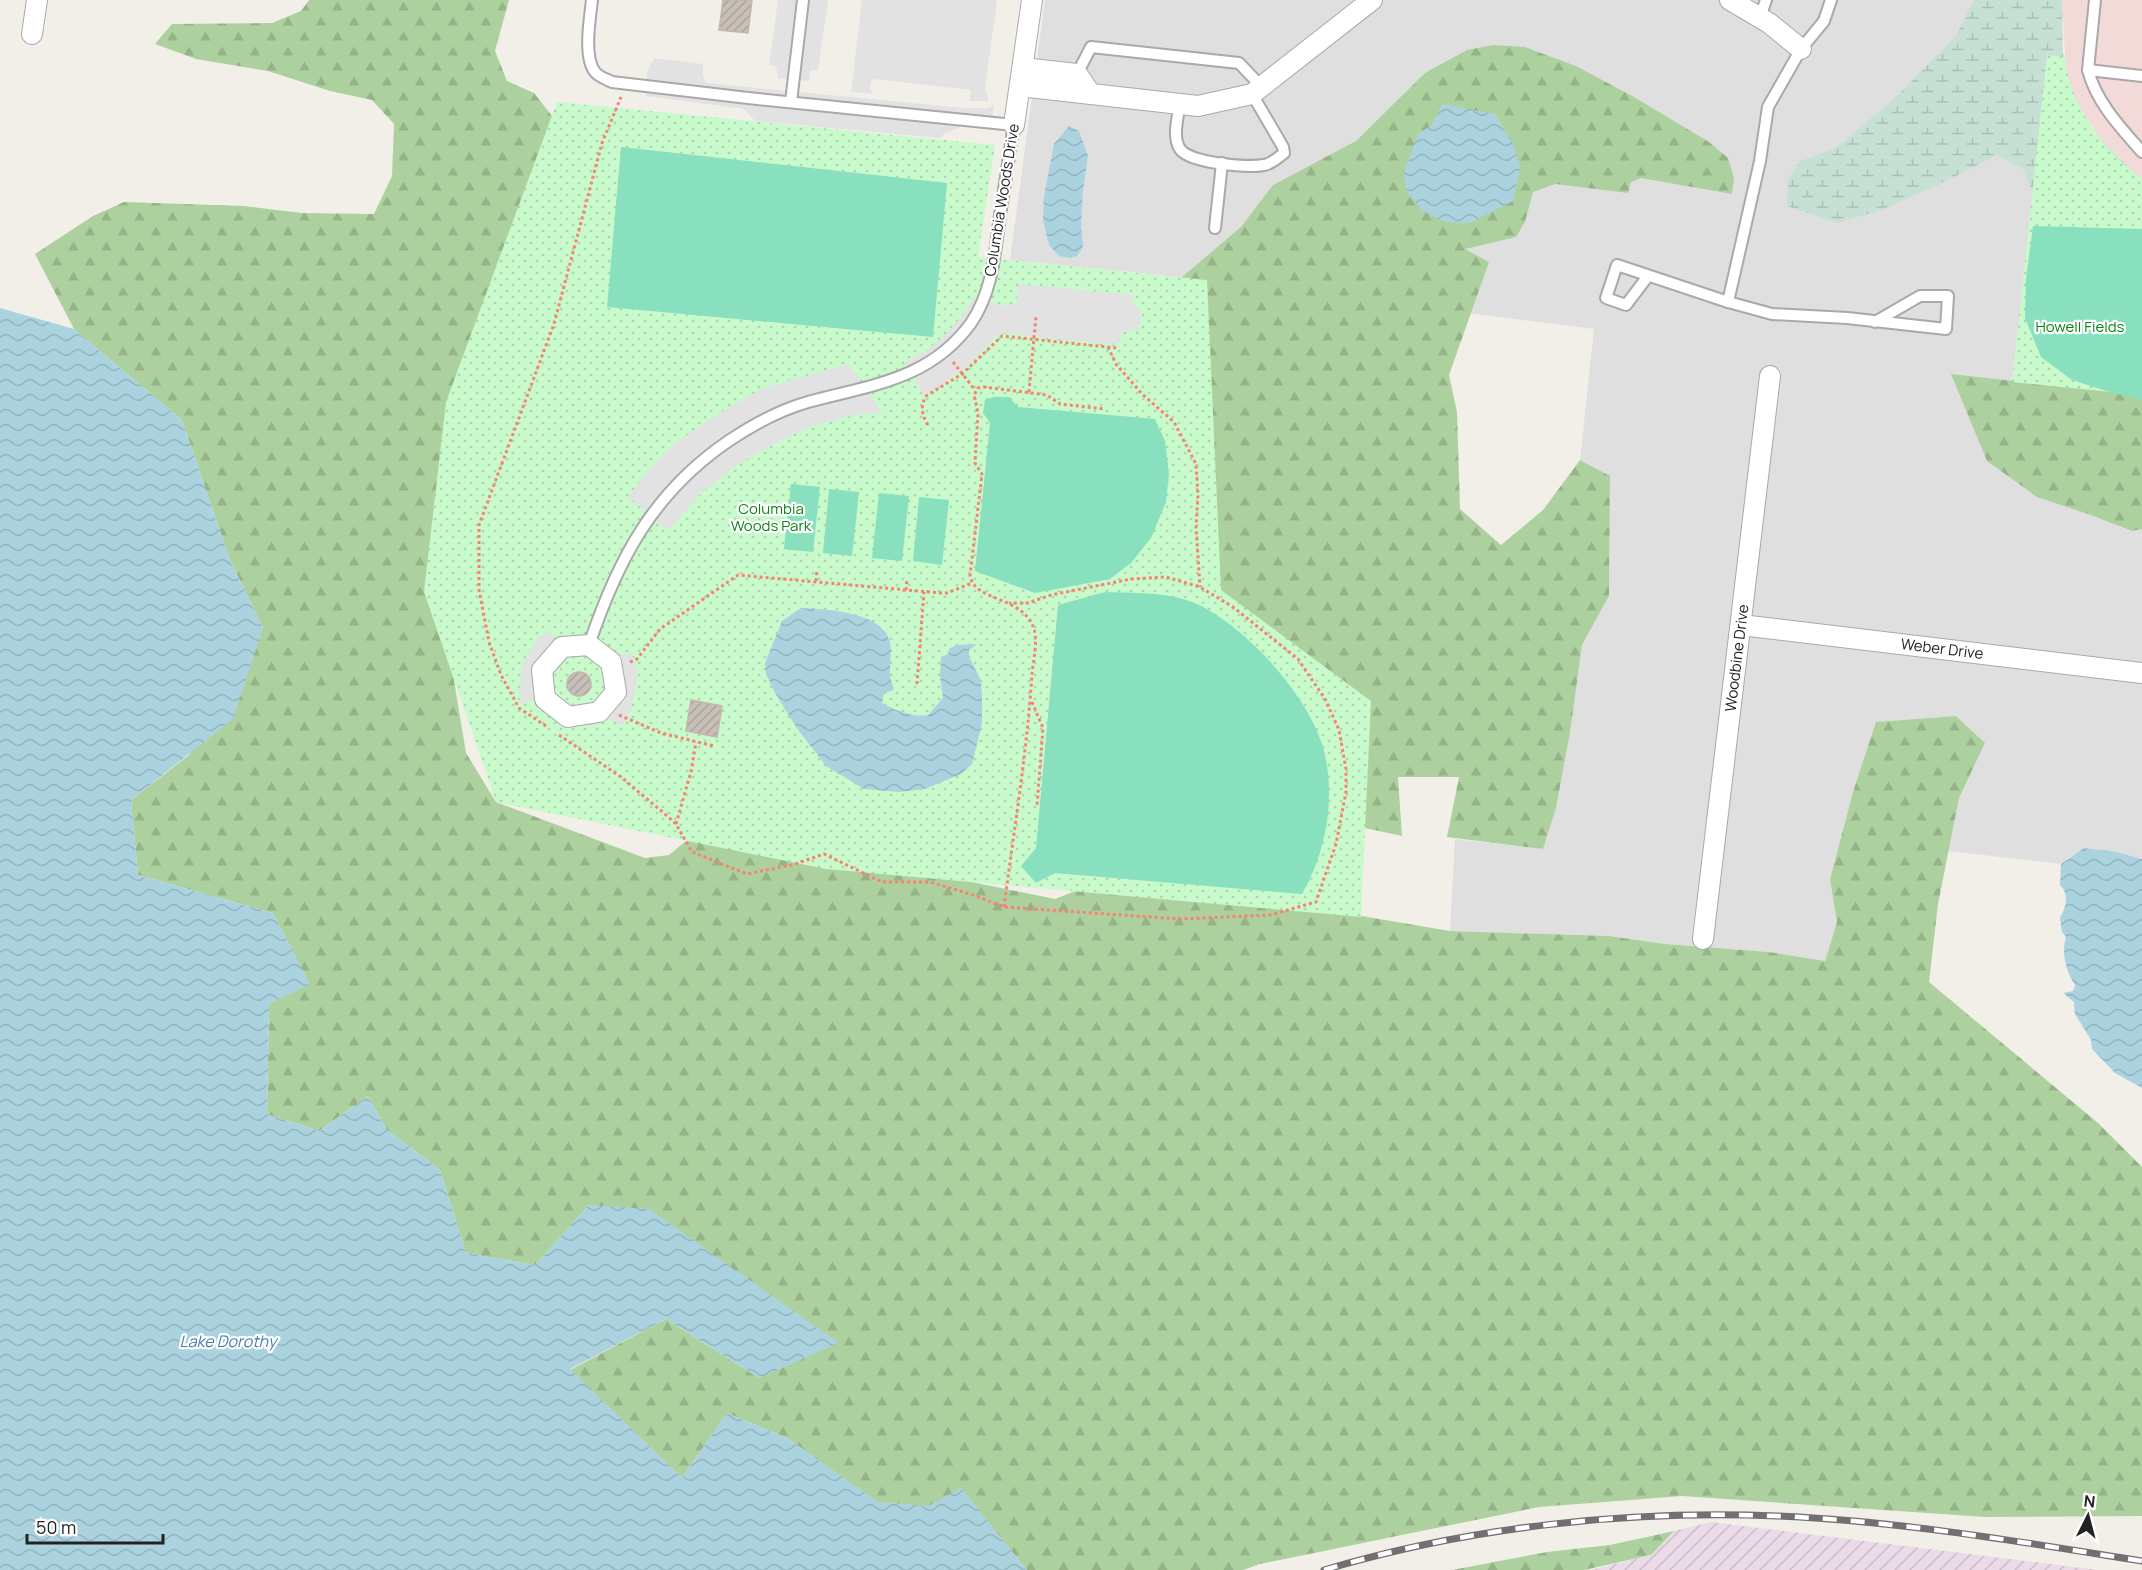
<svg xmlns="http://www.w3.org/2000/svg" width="2142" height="1570" font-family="Manrope,sans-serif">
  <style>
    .residential { fill: #e0dfdf }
    .commercial { fill: #f2dad9 }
    .industrial { fill: url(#industrial-furrows) }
    .forest { fill: url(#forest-firs) }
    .wetland { fill: url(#wetland-marsh) }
    .park { fill: url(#park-dots) }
    .pitch { fill: #88e0be }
    .parking { fill: #e2e2e2 }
    .water { fill: url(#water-waves) }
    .building { fill: url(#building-hatch); stroke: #c4b6ab; stroke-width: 1.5 }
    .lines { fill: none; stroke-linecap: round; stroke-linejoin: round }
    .lane-casing { stroke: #a9a9a9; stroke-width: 14 }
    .street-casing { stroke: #a9a9a9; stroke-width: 22 }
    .path { stroke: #fa8072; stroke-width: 3; stroke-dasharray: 3 3; stroke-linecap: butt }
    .lane { stroke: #fff; stroke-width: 10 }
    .street { stroke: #fff; stroke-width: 20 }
    .rail-casing { stroke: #707070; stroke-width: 7 }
    .rail { stroke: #fff; stroke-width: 4.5; stroke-dasharray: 14; stroke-linecap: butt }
    .labels { text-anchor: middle; stroke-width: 4.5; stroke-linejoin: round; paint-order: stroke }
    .street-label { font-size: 15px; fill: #222; stroke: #fff }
    .park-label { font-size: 15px; fill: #0c8416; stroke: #fff }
    .water-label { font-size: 16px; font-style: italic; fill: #4a7aab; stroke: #fff }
  </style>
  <defs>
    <pattern id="industrial-furrows" width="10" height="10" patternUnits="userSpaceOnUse" patternTransform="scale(1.5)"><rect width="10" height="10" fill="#ebdbe8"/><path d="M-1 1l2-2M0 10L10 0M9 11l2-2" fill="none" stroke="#c9bcc7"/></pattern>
    <pattern id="forest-firs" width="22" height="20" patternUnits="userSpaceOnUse" patternTransform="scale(1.5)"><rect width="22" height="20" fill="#add19e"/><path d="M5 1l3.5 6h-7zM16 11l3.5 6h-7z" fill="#95b388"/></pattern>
    <pattern id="wetland-marsh" width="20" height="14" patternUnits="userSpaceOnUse" patternTransform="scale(1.5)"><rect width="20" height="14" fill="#c6e0d4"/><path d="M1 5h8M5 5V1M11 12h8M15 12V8" fill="none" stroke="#aac0b6"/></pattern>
    <pattern id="park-dots" width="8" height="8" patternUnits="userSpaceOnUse" patternTransform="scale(1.5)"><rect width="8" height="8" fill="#c8facc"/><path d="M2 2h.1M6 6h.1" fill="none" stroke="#acd6af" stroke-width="1.8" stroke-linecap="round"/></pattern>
    <pattern id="water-waves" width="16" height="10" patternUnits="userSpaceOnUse" patternTransform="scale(1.5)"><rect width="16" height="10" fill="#aad3df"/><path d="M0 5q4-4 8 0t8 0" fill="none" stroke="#92b5bf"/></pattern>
    <pattern id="building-hatch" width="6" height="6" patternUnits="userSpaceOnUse" patternTransform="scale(1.5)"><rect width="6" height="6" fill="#c7bfb8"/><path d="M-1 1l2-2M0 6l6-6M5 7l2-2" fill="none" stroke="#aba49e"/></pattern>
  </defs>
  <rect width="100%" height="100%" fill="#f2efe9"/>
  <polygon class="residential" points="1045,0 2055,0 2047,55 2142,395 2142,859 2117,852 2072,855 2061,864 1948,851 1959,798 1985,743 1956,716 1877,722 1853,792 1830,878 1837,922 1825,961 1769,952 1665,944 1609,936 1450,931 1455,839 1543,849 1556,808 1570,733 1582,645 1609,596 1610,476 1580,460 1594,329 1207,280 1010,260"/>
  <polygon class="commercial" points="2062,0 2142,0 2142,178 2133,172 2098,135 2075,101 2066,74"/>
  <polygon class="industrial" points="1711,1522 2098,1570 1591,1570 1651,1555 1674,1531"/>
  <g class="forest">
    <polygon points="309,0 509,0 495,51 507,81 534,93 560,126 442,608 466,753 496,802 645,858 669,855 710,821 967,881 1055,899 1093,884 1273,901 1450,931 1609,936 1665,944 1769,952 1825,961 1837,922 1830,879 1853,792 1876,722 1956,716 1985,743 1959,798 1938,904 1929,982 2098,1123 2142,1167 2142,1516 1985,1517 1682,1496 1539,1507 1260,1564 1243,1570 1027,1570 961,1489 929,1506 878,1503 787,1438 727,1413 682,1478 570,1370 666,1319 759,1378 589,1205 535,1265 466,1253 440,1170 387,1130 368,1096 319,1131 267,1114 269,1004 309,983 273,913 138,875 131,800 189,755 263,628 230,560 182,420 74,329 35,254 93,216 124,202 243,206 302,213 374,214 392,176 394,124 372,100 330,91 268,71 196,59 155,44 172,24 272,23 301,11"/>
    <polygon points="1493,45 1525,47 1576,66 1634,97 1709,142 1728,158 1734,178 1732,194 1641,178 1631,182 1628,193 1555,184 1533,192 1525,222 1516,237 1465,249 1489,262 1449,375 1457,412 1460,509 1501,545 1543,510 1580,460 1610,476 1609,596 1582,645 1570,733 1556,808 1543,849 1447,837 1459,777 1398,777 1402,836 1365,828 1351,808 1221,590 1162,294 1241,227 1273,185 1356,141 1425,73 1467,50"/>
    <polygon points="1951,374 2142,395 2142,529 2132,531 2091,515 2037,497 1987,461"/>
    <polygon points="1674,1531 1651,1555 1584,1570 1452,1570 1547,1552 1610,1545"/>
  </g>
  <path class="wetland" d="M1974 0H2062C2063 23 2061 52 2066 75 2074 112 2102 141 2128 167L2032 190 2023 169 1997 155 1936 186 1881 210 1838 223 1787 206 1788 179 1800 161 1834 149 1894 99 1955 37Z"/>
  <g class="park">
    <path d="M2047 55 2065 57C2068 102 2105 154 2142 178V395L2012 382Z"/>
    <polygon points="557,102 995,145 978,257 1207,280 1221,590 1371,701 1361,917 826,869 496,802 424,592 446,402"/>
  </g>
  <g class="pitch">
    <polygon points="621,147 947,183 933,337 607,307"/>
    <polygon points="2033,226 2142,229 2142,400 2113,393 2072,380 2041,357 2025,318 2026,279"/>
    <polygon points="993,397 1009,397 1018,407 1155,419 1165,441 1169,474 1166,502 1151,538 1131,563 1110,579 1035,593 975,571 990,423 983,413 985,400"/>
    <polygon points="791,484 820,487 813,552 784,549"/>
    <polygon points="829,489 859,492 852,556 823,553"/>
    <polygon points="879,493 909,496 902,561 872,558"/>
    <polygon points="919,497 949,500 942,565 913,561"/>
    <path d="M1105 592C1132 593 1167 592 1192 602 1220 613 1244 635 1265 656 1288 681 1311 711 1322 744 1337 793 1327 851 1302 894L1055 873 1036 883 1021 866 1036 848 1058 605Z"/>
  </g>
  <g class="parking">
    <polygon points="778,0 828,0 818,70 811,70 809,81 778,78 776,66 769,65"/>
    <polygon points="862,0 997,0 985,88 989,101 970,101 971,90 876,79 871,81 870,88 873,94 851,92"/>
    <polygon points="654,58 703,64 703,76 706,83 964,108 989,108 994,105 991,129 965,125 944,134 940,138 755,121 744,109 646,96 647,73"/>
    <polygon points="1018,284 1134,295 1133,303 1135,307 1141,310 1139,332 1130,330 1122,333 1117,345 1002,333 996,336 970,364 941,386 923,395 905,362 927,350 943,337 966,311 973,298 1006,306 1016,304"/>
    <polygon points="849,364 881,412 855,415 809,427 777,442 740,463 702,492 668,531 628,497 646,473 673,445 716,415 763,388"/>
    <polygon points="549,631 568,658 555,672 552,681 553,690 535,699 521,704 519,692 523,662 538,638"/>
    <polygon points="620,654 632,654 637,670 636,689 631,709 625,723 621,724 608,719 596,705 604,694 605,685 604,672 597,663"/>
  </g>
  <g class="water">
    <polygon points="1442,104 1495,114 1513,144 1520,169 1513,201 1470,223 1445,222 1422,210 1407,192 1404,173 1418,134 1432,125"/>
    <polygon points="1069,126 1079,131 1088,156 1083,191 1081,225 1083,247 1077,256 1071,258 1059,256 1049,245 1043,220 1044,196 1054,144"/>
    <polygon points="0,308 74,329 182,420 230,560 263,628 233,719 131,800 138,875 273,913 310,984 269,1004 267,1114 319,1131 368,1096 387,1130 440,1170 466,1253 535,1265 589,1205 649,1209 839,1343 759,1378 666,1319 570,1369 682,1478 727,1413 787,1438 878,1502 929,1506 961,1488 1027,1570 0,1570"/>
    <path d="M801 608C826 609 880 612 889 639 893 651 889 664 890 676 891 681 893 685 894 690L884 693 882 703C896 711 912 717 928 715L943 698 940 676 941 657 948 654 949 649 956 645 977 644 969 650V657L981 680 982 697V723L972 764 961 774 925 789 899 792 864 789 826 766 796 727 775 693 766 674 765 663 782 621Z"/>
    <path d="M2084 848 2117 852 2142 859V1088L2115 1073 2092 1049 2091 1040 2075 1014 2074 1002 2063 993 2073 991 2075 985C2066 972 2061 952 2066 937L2062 932 2060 918C2066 907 2070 895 2060 885L2061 864Z"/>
  </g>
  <g class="building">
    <polygon points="723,0 752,0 748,33 719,30"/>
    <circle cx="579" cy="684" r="12"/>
    <polygon points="691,700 722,706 717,737 686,731"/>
  </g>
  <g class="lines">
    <g class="lane-casing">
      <g id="lane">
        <path d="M2095 0 2088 70C2096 102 2121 128 2142 152"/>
        <polyline points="1760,17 1766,0"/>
        <polyline points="2088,70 2142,76"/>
        <polyline points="1077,74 1091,47 1239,63 1261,86"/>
        <polyline points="791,102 803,0"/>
        <path d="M1180 103C1178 117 1172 137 1180 149 1189 163 1248 168 1264 165 1271 164 1278 158 1284 153L1283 147 1252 94"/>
        <polyline points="1215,228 1222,163"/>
        <polyline points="1648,276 1626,305 1606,298 1617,265 1728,302 1772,314 1847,318 1946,329 1948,296 1920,296 1875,322"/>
        <polyline points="1728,302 1760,161 1768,107 1801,49 1824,21 1831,0"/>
        <path d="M589 645C618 559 653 492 730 440 754 424 780 410 808 402 870 385 930 380 971 323 993 291 995 252 1000 215 1005 185 1009 155 1014 125L748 98 612 82C606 79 599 77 595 72 583 57 590 18 592 0"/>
      </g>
    </g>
    <g class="street-casing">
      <g id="street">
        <polyline points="1730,0 1769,23 1801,49"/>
        <polyline points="32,34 37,0"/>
        <polyline points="1023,68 1077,74 1090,93"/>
        <polyline points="1020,86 1198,106 1252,94 1372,0"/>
        <polyline points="1014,125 1032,0"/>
        <polyline points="1741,625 2142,673"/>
        <polygon points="589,645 611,662 616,692 599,712 568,717 545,699 542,670 562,647"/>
        <polyline points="1703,939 1770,376"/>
      </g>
    </g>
    <g class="path">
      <polyline points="1108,347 1116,364 1142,394 1174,422 1196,464 1198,496 1196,527 1200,587"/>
      <polyline points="953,362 975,390"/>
      <polyline points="1029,392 1036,316"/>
      <path d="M928 425C922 416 920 406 926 396L962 374 1002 336 1117 348"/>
      <polyline points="816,581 817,570"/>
      <polyline points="906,590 907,579"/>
      <polyline points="630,662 637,659 660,629 738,575 941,593 947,593 972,583"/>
      <polyline points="917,684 924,592"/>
      <polyline points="1032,702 1043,728 1037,806"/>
      <polyline points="619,715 661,733 714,746"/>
      <polyline points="546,726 519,708 501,675 489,642 479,590 479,525 554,324 602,143 621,97"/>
      <polyline points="559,735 621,777 666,815 676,824 692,852 747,874 792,865 824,854 882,882 930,882 973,895 1004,907 1180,919 1270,915 1316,902 1336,844 1346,792 1346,769 1339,730 1325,699 1298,659 1233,607 1200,587 1166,577 1131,579 1051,595 1028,603 1009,603"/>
      <polyline points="676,824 691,772 696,742"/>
      <path d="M1004 907C1014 830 1027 752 1032 674 1033 661 1038 642 1034 629 1024 596 975 602 970 576L982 474 975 463 978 413 974 395 978 388 984 387 1047 395 1060 404 1105 409"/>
    </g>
    <use href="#lane" class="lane"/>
    <use href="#street" class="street"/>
    <g class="rail-casing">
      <path id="rail" d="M1324 1570C1468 1527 1627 1510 1777 1516 1900 1521 2021 1542 2142 1561"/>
    </g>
    <use href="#rail" class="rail"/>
  </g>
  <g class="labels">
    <g class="street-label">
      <text transform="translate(1002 200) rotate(-81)" y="5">Columbia Woods Drive</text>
      <text transform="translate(1942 649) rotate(7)" y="5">Weber Drive</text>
      <text transform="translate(1737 658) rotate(-83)" y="5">Woodbine Drive</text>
    </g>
    <g class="park-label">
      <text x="2080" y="332">Howell Fields</text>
      <text x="771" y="514">Columbia<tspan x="771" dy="17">Woods Park</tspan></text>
    </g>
    <g class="water-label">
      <text x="228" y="1347">Lake Dorothy</text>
    </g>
  </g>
  <g transform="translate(2088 1516) rotate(6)" stroke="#ffffff" stroke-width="4.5" paint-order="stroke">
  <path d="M0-4.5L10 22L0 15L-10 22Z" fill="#222222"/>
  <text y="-9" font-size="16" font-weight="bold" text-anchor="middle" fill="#222222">N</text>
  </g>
  <path d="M27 1534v9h136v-9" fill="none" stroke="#222222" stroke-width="3"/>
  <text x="36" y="1534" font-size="18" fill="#222222" stroke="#ffffff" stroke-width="4.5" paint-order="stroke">50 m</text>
</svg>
